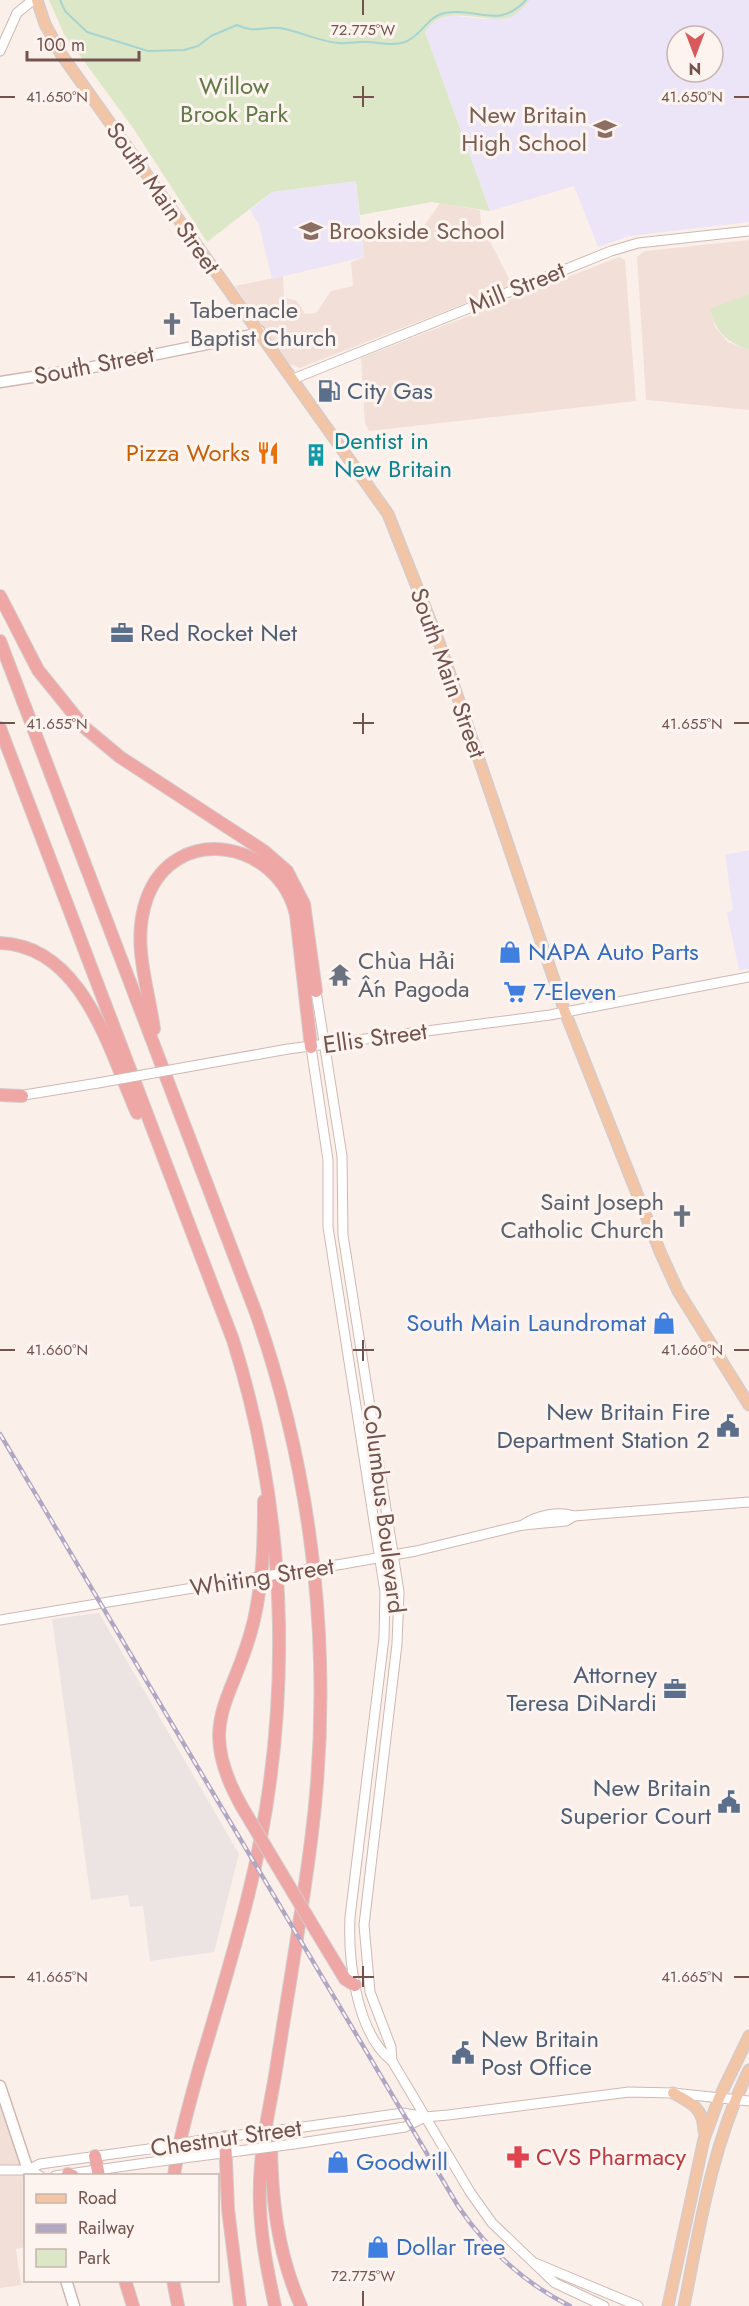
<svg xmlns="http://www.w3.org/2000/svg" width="749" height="2306" font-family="Jost,sans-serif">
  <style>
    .residential { fill: #f2e0d8 }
    .industrial { fill: #ece4e2 }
    .education { fill: #ece5f7; fill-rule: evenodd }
    .green { fill: #dce7c8 }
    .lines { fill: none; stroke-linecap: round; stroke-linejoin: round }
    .stream { stroke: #a6d4d0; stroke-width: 2 }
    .tertiary-casing { stroke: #ceb8b2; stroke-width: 11 }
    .secondary-casing { stroke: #d0b7b0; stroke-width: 13 }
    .primary-casing { stroke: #d5cbca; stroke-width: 13 }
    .motorway-casing { stroke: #d5cbca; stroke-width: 14 }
    .tertiary { stroke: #fff; stroke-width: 9 }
    .secondary { stroke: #fff; stroke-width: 10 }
    .primary { stroke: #f3c5a7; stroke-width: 10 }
    .motorway { stroke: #efa7a5; stroke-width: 12 }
    .rail-casing { stroke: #b0a7c4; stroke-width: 4.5 }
    .rail { stroke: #fef4ef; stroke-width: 2; stroke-dasharray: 7; stroke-linecap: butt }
    .tertiary-bridge-casing { stroke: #ceb8b2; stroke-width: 11; stroke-linecap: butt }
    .motorway-bridge-casing { stroke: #d5cbca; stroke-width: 14; stroke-linecap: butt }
    .tertiary-bridge { stroke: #fff; stroke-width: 9 }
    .motorway-bridge { stroke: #efa7a5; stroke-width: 12 }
    .ticks { fill: none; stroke: #73534e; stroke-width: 2 }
    .labels { text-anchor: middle; stroke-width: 6; stroke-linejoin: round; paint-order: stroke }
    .park-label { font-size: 24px; fill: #617847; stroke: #fef4ef }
    .education-label { font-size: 24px; fill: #785e54; stroke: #fef4ef; text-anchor: end }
    .street-label { font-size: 24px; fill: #73534e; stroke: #fef4ef }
    .worship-label { font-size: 24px; fill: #5b616d; stroke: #fef4ef; text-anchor: start }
    .service-label { font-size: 24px; fill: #4e5e75; stroke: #fef4ef; text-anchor: start }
    .culture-label { font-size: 24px; fill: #0d838f; stroke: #fef4ef; text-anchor: start }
    .food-label { font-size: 24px; fill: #c56008; stroke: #fef4ef; text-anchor: end }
    .shop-label { font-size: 24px; fill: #366cbe; stroke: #fef4ef; text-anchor: start }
    .health-label { font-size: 24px; fill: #be3a42; stroke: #fef4ef; text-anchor: start }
    .ticks-label { font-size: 15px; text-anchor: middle; fill: #73534e; stroke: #fef4ef; stroke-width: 6; stroke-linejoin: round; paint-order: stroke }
  </style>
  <rect width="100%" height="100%" fill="#fbf0e9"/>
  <g class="residential">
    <polygon points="440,203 480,210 482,236 491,243 512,285 300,368 288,363 235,286 283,276 284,297 297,301 305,314 316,313 331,291 353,286 351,262 364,257 362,237 423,227"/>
    <polygon points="749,240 749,294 711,310 715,327 728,342 749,350 749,410 646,400 637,257 645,251"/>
    <polygon points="619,257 625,260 636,401 369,431 365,424 361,358"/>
    <polygon points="0,2102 26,2178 25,2247 16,2249 21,2285 0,2288"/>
  </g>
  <polygon class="industrial" points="99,1613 239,1854 214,1952 150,1961 143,1906 130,1907 128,1895 91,1900 52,1619"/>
  <g class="education">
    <path d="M530 0H749V222L629 236 598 247 574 186 490 211 425 32 430 24 446 15 485 19 511 17ZM677 36H713V72H677Z"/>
    <polygon points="356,181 364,257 272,279 259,225 250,210 272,192"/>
    <polygon points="749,850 749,969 739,970 727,913 733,910 725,855"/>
  </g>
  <g class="green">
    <path d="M49 0H530C524 6 516 16 508 18 481 23 442 2 425 32L490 211 432 202 360 215 356 181 272 192 207 242 133 128 64 34Z"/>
    <path d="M749 294V350C726 341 716 333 710 309Z"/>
  </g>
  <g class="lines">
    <path class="stream" d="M60 0 65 11 87 32 148 51 184 50 198 46 211 36 237 25C258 35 265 24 285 29 303 33 319 41 338 43 348 44 359 41 369 42 382 43 393 46 405 42 422 36 427 16 445 13 478 7 498 30 526 0"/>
    <g class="tertiary-casing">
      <g id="tertiary">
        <polyline points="0,51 17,13 33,0"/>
        <polyline points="293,379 611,251 638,243 749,231"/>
        <polyline points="316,991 342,1156 343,1235 399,1592 397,1644 364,1925 370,1992 391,2047 392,2061"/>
        <path d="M311 1047 328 1160V1227L385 1592 384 1638 350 1917C348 1960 356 2033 392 2061L470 2192 492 2223 555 2283 604 2306"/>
        <polyline points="187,1067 288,1049 550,1015 749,977"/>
        <polyline points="18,1096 98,1083"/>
        <path d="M523 1525C537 1515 558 1511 574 1516L749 1502"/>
        <polyline points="343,1564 416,1551 523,1525 566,1521 574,1516"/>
        <polyline points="0,1620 247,1579"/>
        <polyline points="296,2128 403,2113 425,2117 448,2115 629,2092 673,2093 749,2101"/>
        <polyline points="202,2140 240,2135"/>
        <polyline points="294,2144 405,2127 425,2117"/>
        <polyline points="199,2156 239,2151"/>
        <polyline points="0,2170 28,2170 40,2164 149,2149"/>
        <polyline points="28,2170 40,2176"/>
        <polyline points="55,2176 146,2163"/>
        <polyline points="535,2263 638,2306"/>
      </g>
    </g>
    <g class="secondary-casing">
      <g id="secondary">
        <polyline points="0,382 83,369 252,335 259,331"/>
        <polyline points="0,2086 30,2176"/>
        <polyline points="66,2280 74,2306"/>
      </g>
    </g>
    <g class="primary-casing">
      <g id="primary">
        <polyline points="37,0 45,24 61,54 388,514 440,645 565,1012 661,1254 678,1291 749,1405"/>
        <path d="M673 2093C692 2103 703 2108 704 2131"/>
        <polyline points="668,2306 704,2139 719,2098 749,2036"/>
        <path d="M684 2306C700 2225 712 2145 749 2070"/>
      </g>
    </g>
    <g class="motorway-casing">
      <g id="motorway">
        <polyline points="0,596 38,670 84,727 120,757 264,851 287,871 304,904 316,991"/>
        <path d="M0 641 256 1313C315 1482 334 1663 311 1841 301 1920 287 1998 275 2076 269 2110 261 2146 260 2181 258 2223 266 2265 275 2306"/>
        <path d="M0 728 233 1340C290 1521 294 1719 246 1904 232 1958 216 2012 200 2065 190 2102 179 2138 174 2176"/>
        <path d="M0 943C83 946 109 1050 137 1113"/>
        <path d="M154 1029C148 985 131 942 147 898 175 822 279 840 296 915L311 1047"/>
        <polyline points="0,1095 22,1096"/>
        <path d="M242 1807C193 1720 235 1702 254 1620 263 1580 264 1541 264 1501"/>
        <polyline points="316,1931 345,1979 355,1985"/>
        <polyline points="225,2137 228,2209 240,2306"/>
        <path d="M271 2138C271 2196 277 2252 301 2306"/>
        <polyline points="95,2156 99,2176"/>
        <polyline points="68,2174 73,2176"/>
        <polyline points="125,2280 133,2306"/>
        <polyline points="173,2280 178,2306"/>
      </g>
    </g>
    <use href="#tertiary" class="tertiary"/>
    <use href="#secondary" class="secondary"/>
    <use href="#primary" class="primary"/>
    <use href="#motorway" class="motorway"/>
    <g class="rail-casing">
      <path id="rail" d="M0 1434 458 2206C487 2249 524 2283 570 2306"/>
    </g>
    <use href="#rail" class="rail"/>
    <g class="tertiary-bridge-casing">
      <g id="tertiary-bridge">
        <polyline points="98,1083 187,1067"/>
        <polyline points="247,1579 343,1564"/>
        <polyline points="240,2135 296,2128"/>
        <polyline points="149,2149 202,2140"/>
        <polyline points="239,2151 294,2144"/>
        <polyline points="146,2163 199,2156"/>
      </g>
    </g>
    <g class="motorway-bridge-casing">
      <polyline id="motorway-bridge" points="242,1807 316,1931"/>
    </g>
    <use href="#tertiary-bridge" class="tertiary-bridge"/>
    <use href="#motorway-bridge" class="motorway-bridge"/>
  </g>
  <path class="ticks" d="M363 0V15M363 86V107M0 97H15M353 97H374M734 97H749M363 713V734M0 723H15M353 723H374M734 723H749M363 1340V1361M0 1350H15M353 1350H374M734 1350H749M363 1966V1987M0 1977H15M353 1977H374M734 1977H749M363 2291V2306"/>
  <defs>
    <g id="school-bare" transform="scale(1.8)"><path d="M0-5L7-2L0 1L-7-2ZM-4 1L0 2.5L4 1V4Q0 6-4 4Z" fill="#8d6e63" stroke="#fef4ef" stroke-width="2.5" paint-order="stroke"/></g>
    <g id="church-bare" transform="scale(1.8)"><path d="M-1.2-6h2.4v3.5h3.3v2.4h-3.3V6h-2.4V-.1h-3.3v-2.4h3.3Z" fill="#6b7280" stroke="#fef4ef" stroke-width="2.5" paint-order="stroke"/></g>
    <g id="fuel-bare" transform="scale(1.8)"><path d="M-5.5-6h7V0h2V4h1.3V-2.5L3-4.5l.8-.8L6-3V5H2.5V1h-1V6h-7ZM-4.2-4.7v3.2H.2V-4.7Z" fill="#5c6f8a" stroke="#fef4ef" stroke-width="2.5" paint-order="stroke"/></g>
    <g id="restaurant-bare" transform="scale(1.8)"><path d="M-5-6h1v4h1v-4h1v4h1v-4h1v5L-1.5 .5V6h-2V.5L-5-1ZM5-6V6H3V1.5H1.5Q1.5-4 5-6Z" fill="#e8710a" stroke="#fef4ef" stroke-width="2.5" paint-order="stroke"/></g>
    <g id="building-bare" transform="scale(1.8)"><path d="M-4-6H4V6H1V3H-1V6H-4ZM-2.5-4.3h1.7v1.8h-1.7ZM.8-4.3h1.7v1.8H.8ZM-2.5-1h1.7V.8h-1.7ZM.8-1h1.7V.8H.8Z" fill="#0f9aa8" stroke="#fef4ef" stroke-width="2.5" paint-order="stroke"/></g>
    <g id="office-bare" transform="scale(1.8)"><path d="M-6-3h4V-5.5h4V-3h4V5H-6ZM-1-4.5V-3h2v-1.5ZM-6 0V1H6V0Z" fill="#5c6f8a" stroke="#fef4ef" stroke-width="2.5" paint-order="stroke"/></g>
    <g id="shop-bare" transform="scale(1.8)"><path d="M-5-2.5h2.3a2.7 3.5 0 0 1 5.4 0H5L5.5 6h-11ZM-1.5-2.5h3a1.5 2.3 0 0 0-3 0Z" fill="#3f7fe0" stroke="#fef4ef" stroke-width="2.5" paint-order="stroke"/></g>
    <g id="temple-bare" transform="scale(1.8)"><path d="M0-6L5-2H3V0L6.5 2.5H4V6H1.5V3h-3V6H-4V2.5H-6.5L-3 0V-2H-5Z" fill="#6b7280" stroke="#fef4ef" stroke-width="2.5" paint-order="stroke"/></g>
    <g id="supermarket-bare" transform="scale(1.8)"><path d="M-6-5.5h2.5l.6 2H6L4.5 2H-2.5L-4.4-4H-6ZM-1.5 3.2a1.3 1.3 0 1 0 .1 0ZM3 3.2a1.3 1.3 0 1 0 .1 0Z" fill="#3f7fe0" stroke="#fef4ef" stroke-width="2.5" paint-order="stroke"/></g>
    <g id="civic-bare" transform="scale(1.8)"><path d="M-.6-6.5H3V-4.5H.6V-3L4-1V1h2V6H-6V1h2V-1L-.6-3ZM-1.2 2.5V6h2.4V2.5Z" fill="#5c6f8a" stroke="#fef4ef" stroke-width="2.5" paint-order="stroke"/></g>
    <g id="pharmacy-bare" transform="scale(1.8)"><path d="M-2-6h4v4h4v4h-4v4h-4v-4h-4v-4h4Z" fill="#e0444e" stroke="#fef4ef" stroke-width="2.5" paint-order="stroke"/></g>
  </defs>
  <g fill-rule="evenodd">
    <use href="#school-bare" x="605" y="129"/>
    <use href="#school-bare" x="311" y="231"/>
    <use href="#church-bare" x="172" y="324"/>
    <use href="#fuel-bare" x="329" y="391"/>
    <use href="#restaurant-bare" x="268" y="453"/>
    <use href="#building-bare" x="316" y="455"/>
    <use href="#office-bare" x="122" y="633"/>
    <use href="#shop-bare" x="510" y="952"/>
    <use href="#temple-bare" x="340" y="975"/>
    <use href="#supermarket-bare" x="515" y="992"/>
    <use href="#church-bare" x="682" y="1216"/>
    <use href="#shop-bare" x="664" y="1323"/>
    <use href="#civic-bare" x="728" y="1426"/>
    <use href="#office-bare" x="675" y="1689"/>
    <use href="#civic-bare" x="729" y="1802"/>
    <use href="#civic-bare" x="463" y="2053"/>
    <use href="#pharmacy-bare" x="518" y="2157"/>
    <use href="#shop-bare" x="338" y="2162"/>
    <use href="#shop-bare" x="378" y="2247"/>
  </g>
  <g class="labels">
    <g class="park-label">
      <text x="234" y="94">Willow<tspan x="234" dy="28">Brook Park</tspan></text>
    </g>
    <g class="education-label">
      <text x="587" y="123">New Britain<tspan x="587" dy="28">High School</tspan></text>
      <text x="329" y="239" text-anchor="start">Brookside School</text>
    </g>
    <g class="street-label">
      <text transform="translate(163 198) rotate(55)" y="8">South Main Street</text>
      <text transform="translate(517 288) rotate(-22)" y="8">Mill Street</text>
      <text transform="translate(94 365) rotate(-11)" y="8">South Street</text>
      <text transform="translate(448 673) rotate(70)" y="8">South Main Street</text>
      <text transform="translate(375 1038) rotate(-8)" y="8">Ellis Street</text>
      <text transform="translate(384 1509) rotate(83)" y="8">Columbus Boulevard</text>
      <text transform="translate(262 1577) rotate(-9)" y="8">Whiting Street</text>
      <text transform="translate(226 2138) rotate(-8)" y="8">Chestnut Street</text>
    </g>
    <g class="worship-label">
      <text x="190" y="318">Tabernacle<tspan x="190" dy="28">Baptist Church</tspan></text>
      <text x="358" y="969">Chùa Hải<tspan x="358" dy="28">Ấn Pagoda</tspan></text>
      <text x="664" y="1210" text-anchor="end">Saint Joseph<tspan x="664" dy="28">Catholic Church</tspan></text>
    </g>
    <g class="service-label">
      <text x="347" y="399">City Gas</text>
      <text x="140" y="641">Red Rocket Net</text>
      <text x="710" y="1420" text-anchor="end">New Britain Fire<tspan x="710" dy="28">Department Station 2</tspan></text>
      <text x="657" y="1683" text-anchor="end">Attorney<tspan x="657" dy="28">Teresa DiNardi</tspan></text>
      <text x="711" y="1796" text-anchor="end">New Britain<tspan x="711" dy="28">Superior Court</tspan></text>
      <text x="481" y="2047">New Britain<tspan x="481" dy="28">Post Office</tspan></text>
    </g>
    <g class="culture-label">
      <text x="334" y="449">Dentist in<tspan x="334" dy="28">New Britain</tspan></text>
    </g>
    <g class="food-label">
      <text x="250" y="461">Pizza Works</text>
    </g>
    <g class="shop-label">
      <text x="528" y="960">NAPA Auto Parts</text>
      <text x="533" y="1000">7-Eleven</text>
      <text x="646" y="1331" text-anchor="end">South Main Laundromat</text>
      <text x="356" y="2170">Goodwill</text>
      <text x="396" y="2255">Dollar Tree</text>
    </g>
    <g class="health-label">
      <text x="536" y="2165">CVS Pharmacy</text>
    </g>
  </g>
  <g class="ticks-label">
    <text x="363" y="35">72.775°W</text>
    <text x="692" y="102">41.650°N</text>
    <text x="57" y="102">41.650°N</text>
    <text x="692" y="729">41.655°N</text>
    <text x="57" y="729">41.655°N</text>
    <text x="692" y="1355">41.660°N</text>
    <text x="57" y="1355">41.660°N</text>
    <text x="57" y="1982">41.665°N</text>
    <text x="692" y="1982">41.665°N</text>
    <text x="363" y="2281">72.775°W</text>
  </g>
  <rect x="24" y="2174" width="195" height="108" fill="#fef4ef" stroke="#c6b4af" stroke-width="1.5"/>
  <rect x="36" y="2194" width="30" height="9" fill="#f3c5a7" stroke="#c6b4af" stroke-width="1.5"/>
  <text x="78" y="2204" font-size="18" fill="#73534e">Road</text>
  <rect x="36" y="2224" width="30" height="9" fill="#b0a7c4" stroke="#c6b4af" stroke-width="1.5"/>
  <text x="78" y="2234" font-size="18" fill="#73534e">Railway</text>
  <rect x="36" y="2249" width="30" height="18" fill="#dce7c8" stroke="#c6b4af" stroke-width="1.5"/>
  <text x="78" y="2264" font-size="18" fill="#73534e">Park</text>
  <g transform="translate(695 54) rotate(180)"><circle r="28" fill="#fef4ef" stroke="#c6b4af" stroke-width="1.5"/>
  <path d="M0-4.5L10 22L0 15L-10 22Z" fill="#da595b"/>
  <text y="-9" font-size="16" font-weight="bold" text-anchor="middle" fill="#73534e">N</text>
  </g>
  <path d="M27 51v9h112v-9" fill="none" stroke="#73534e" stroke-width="3"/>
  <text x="36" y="51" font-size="18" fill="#73534e" stroke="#fef4ef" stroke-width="4.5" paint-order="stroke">100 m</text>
</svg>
